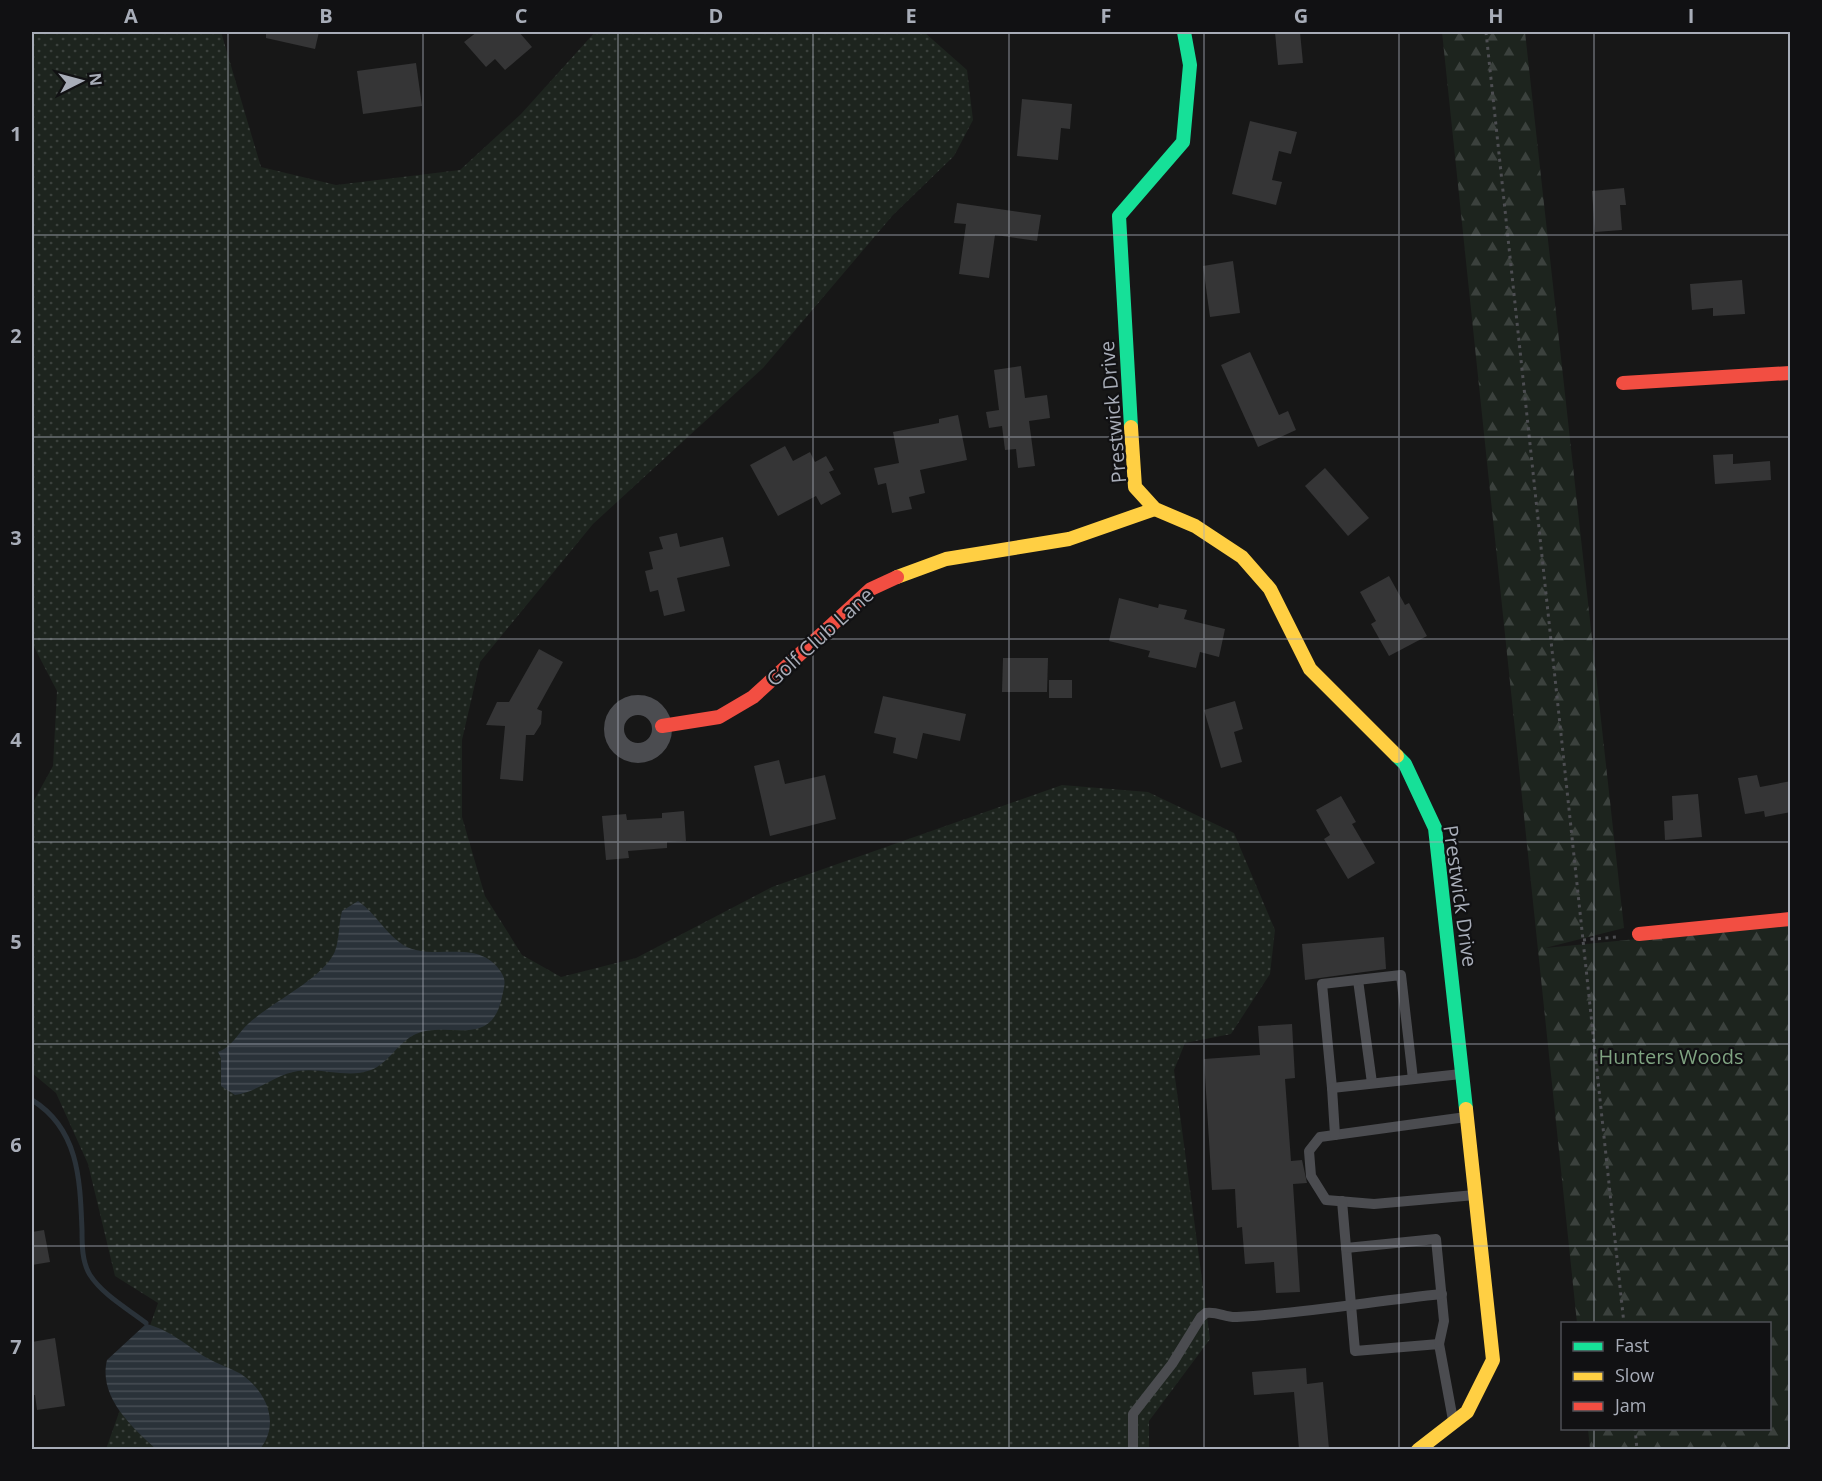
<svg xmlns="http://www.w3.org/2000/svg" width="1822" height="1481" font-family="'Open Sans',sans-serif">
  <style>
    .grass { fill: url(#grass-dots) }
    .forest { fill: url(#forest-firs) }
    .water { fill: url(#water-rules) }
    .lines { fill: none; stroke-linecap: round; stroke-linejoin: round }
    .stream { stroke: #2a3239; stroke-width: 5 }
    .building { fill: #353536 }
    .path { stroke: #4d4e52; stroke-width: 3; stroke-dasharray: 3 4.5; stroke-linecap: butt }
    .lane { stroke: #4b4c50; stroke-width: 10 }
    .street { stroke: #4b4c50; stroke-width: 20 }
    .fast { stroke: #16e098; stroke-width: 14 }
    .slow { stroke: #ffcf43; stroke-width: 14 }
    .jam { stroke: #f24e42; stroke-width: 14 }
    .grid { fill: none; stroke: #a8adb8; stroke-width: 1.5; stroke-opacity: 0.55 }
    .labels { text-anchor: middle; stroke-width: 4.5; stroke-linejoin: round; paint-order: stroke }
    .street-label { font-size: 20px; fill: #a8adb8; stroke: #111113 }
    .park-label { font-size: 20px; fill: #7fa381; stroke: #111113 }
    .neatline { fill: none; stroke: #a8adb8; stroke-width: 2 }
    .grid-label { font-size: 20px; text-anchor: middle; font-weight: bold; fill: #a8adb8 }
  </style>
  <defs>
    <pattern id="grass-dots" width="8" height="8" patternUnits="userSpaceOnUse" patternTransform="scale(1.5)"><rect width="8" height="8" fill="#1d241e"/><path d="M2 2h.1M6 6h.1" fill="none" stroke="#3b413d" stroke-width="1.8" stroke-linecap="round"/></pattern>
    <pattern id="forest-firs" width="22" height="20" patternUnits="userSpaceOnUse" patternTransform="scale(1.5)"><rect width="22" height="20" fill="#1d241e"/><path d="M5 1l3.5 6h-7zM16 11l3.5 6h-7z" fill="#3b413d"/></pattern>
    <pattern id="water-rules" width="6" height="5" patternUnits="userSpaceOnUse" patternTransform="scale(1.5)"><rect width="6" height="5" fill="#2a3239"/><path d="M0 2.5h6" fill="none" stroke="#464d54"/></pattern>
  </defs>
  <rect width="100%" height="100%" fill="#171717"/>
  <polygon class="grass" points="32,32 221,32 261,167 336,185 460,170 521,114 595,32 924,32 967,70 973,120 954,156 893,215 763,368 593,524 480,662 462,740 462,817 485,896 522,955 561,977 636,958 772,887 1062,785 1148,792 1234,833 1275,930 1270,974 1231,1034 1185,1043 1174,1070 1210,1339 1149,1421 1149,1449 106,1449 158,1303 115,1276 88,1164 56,1093 32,1073 32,804 53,766 57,691 32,643"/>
  <polygon class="forest" points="1442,32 1525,32 1624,928 1545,948 1790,924 1790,1449 1590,1449 1588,1429 1770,1428 1770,1324 1577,1323"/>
  <g class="water">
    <path d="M358 901C378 914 391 945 416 950 444 957 481 941 501 972 507 981 504 987 502 997 491 1050 448 1020 416 1034 399 1041 388 1064 371 1070 347 1079 322 1067 298 1071 276 1074 258 1092 235 1095L221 1086V1058L218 1052C232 1047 237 1034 248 1024 272 1002 316 982 332 957 340 945 338 925 342 911Z"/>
    <path d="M146 1324C169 1329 187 1346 207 1358 218 1364 230 1368 241 1374 266 1391 281 1423 260 1449H156C132 1427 98 1397 107 1360Z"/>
  </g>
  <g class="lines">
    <path class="stream" d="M32 1100C79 1129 80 1180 82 1230 82 1245 82 1262 90 1275 103 1295 128 1309 146 1323"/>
  </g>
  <g class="building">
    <polygon points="266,32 319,32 315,49 266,38"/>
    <polygon points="477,32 519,32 532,47 505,70 495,59 486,67 464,42"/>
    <polygon points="1275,32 1300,32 1303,63 1278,65"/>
    <polygon points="416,63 422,106 363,114 357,71"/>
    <polygon points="1022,99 1072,104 1070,129 1061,128 1058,160 1017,156"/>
    <polygon points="1250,121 1297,132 1291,154 1279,151 1272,180 1282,182 1276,205 1232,194"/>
    <polygon points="1624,188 1626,205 1620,205 1622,230 1595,232 1592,191"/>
    <polygon points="957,203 1041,215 1037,241 995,235 989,278 959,274 966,224 954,223"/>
    <polygon points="1233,261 1240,313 1210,317 1203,266"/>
    <polygon points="1742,280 1745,314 1713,316 1713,308 1692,310 1690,284"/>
    <polygon points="1250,352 1279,415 1288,411 1296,430 1258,447 1221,365"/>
    <polygon points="1021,366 1025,398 1047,395 1050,418 1029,421 1035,466 1018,468 1016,449 1005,450 1002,426 989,428 986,412 999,410 994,370"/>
    <polygon points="958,415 967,460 920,470 925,493 909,497 912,509 892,513 886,483 878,485 874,468 899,463 893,432 939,423 939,419"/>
    <polygon points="785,446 793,461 810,452 815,462 826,456 834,470 829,472 841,494 821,505 816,496 778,516 750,465"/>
    <polygon points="1733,454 1733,464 1770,461 1771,480 1715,484 1713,455"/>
    <polygon points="1325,468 1369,518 1348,536 1305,486"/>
    <polygon points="677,533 680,547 723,537 730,566 677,578 685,611 664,616 658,590 650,592 645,571 653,569 649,552 663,549 659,537"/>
    <polygon points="1389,576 1405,605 1409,603 1427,636 1389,656 1371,624 1376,621 1360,592"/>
    <polygon points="1119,598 1158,608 1159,604 1187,610 1184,619 1225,629 1219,657 1200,652 1196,668 1148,657 1150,651 1109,641"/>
    <polygon points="539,649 563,662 537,709 542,711 541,724 534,735 526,735 523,781 500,779 505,726 486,725 497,702 509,702"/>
    <polygon points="1003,658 1048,658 1047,692 1002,692"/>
    <rect x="1049" y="680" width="23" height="18"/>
    <polygon points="883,696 966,714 960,741 923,733 917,759 893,753 896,738 874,733"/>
    <polygon points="1235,701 1243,729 1234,732 1242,762 1221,768 1204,710"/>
    <polygon points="779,760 785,784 825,775 836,819 770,836 754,766"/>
    <polygon points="1757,775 1760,787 1791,781 1791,812 1765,817 1764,811 1745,814 1738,778"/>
    <polygon points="1698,794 1702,837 1665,840 1664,821 1673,820 1672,796"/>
    <polygon points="1341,796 1356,822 1352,824 1375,863 1348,879 1324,839 1330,835 1316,810"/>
    <polygon points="684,811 686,841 667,842 667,848 628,851 629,858 606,860 602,816 626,814 627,820 662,818 662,813"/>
    <polygon points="1384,937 1386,969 1305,980 1302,944"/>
    <polygon points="1292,1024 1295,1078 1285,1079 1291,1161 1302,1160 1307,1183 1293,1184 1300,1292 1276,1293 1274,1262 1245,1264 1242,1227 1237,1228 1235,1189 1212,1190 1204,1059 1260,1055 1258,1026"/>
    <polygon points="44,1230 50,1262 32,1265 32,1232"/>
    <polygon points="55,1338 65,1406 37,1410 35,1395 32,1395 32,1342"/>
    <polygon points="1306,1368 1307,1384 1323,1382 1329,1449 1299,1449 1294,1392 1254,1395 1252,1372"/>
  </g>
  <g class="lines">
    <g class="path">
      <polyline points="1486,32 1624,1324"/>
      <polyline points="1583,940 1617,937"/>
      <polyline points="1635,1428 1637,1450"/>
    </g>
    <g class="lane">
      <polyline points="1358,980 1372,1083"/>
      <polyline points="1332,1088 1322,984 1401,975 1413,1079"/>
      <polyline points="1466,1117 1320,1137 1309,1151 1311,1176 1326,1200 1374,1204 1475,1195"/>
      <polyline points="1335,1135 1332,1088 1461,1074"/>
      <polyline points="1342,1201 1355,1351 1439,1344 1453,1420"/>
      <polyline points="1346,1248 1436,1239 1444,1321 1439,1344"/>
      <path d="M1133 1450V1414L1172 1364 1201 1317 1206 1313C1217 1311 1226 1318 1237 1317 1306 1313 1374 1301 1442 1294"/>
    </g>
    <circle class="street" cx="638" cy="729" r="24"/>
    <g class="fast">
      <polyline points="1131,427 1119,216 1183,142 1190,65 1184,32"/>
      <polyline points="1397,756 1405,764 1435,828 1466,1109"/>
    </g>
    <g class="slow">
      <polyline points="1131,427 1135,487 1155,509 1195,526 1242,557 1270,589 1310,669 1397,756"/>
      <polyline points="897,577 946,559 1069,539 1155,509"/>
      <polyline points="1418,1450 1467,1412 1493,1360 1466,1109"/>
    </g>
    <g class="jam">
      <polyline points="1623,383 1790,373"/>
      <polyline points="662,726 719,717 753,697 871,589 897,577"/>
      <polyline points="1639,934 1790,919"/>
    </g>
  </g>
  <path class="grid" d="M228 32V1450M423 32V1450M618 32V1450M813 32V1450M1009 32V1450M1204 32V1450M1399 32V1450M1594 32V1324M32 235H1790M32 437H1790M32 639H1790M32 842H1790M32 1044H1790M32 1246H1790M1594 1428V1450"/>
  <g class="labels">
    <g class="street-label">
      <text transform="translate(1113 412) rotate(-95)" y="7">Prestwick Drive</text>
      <text transform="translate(820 637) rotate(-42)" y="7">Golf Club Lane</text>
      <text transform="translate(1460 896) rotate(82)" y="7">Prestwick Drive</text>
    </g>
    <g class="park-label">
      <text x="1671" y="1064">Hunters Woods</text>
    </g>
  </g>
  <rect width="1822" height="1481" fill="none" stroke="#111113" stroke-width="66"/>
  <rect x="1561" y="1322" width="210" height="108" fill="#111113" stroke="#4d4f55" stroke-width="1.5"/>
  <rect x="1573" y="1342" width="30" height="9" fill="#16e098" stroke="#4d4f55" stroke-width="1.5"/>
  <text x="1615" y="1352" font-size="18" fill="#a8adb8">Fast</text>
  <rect x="1573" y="1372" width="30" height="9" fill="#ffcf43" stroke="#4d4f55" stroke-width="1.5"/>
  <text x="1615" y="1382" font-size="18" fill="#a8adb8">Slow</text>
  <rect x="1573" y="1402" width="30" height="9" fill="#f24e42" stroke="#4d4f55" stroke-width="1.5"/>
  <text x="1615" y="1412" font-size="18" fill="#a8adb8">Jam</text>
  <g transform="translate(81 81) rotate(84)" stroke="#111113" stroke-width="4.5" paint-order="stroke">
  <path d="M0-4.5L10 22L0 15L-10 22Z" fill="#a8adb8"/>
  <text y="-9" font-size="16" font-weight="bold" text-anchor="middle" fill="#a8adb8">N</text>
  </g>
  <rect x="33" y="33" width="1756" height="1415" class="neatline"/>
  <g class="grid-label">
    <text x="131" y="23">A</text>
    <text x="326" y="23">B</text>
    <text x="521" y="23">C</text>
    <text x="716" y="23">D</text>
    <text x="911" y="23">E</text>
    <text x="1106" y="23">F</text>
    <text x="1301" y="23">G</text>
    <text x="1496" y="23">H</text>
    <text x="1691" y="23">I</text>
    <text x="16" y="141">1</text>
    <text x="16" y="343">2</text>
    <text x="16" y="545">3</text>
    <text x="16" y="747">4</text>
    <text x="16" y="949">5</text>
    <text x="16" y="1152">6</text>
    <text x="16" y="1354">7</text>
  </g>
</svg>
